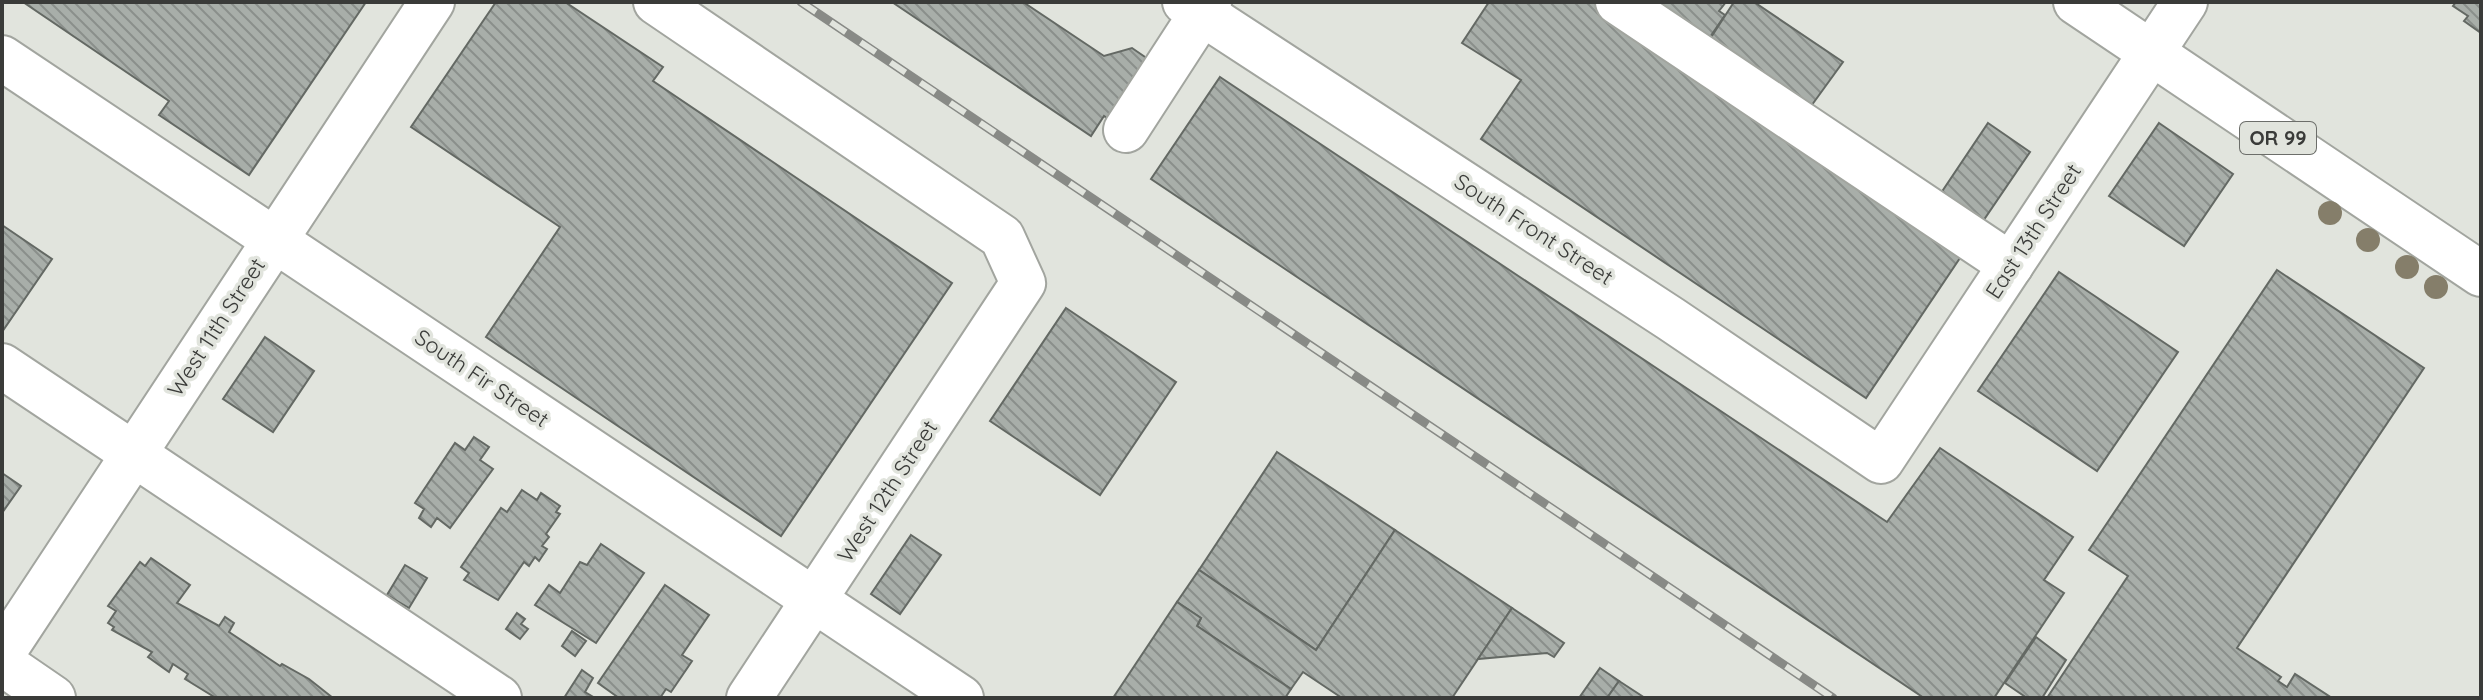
<svg xmlns="http://www.w3.org/2000/svg" width="2483" height="700" font-family="Quicksand,sans-serif">
  <style>
    .building { fill: url(#building-back-hatch); stroke: #646964; stroke-width: 2 }
    .lines { fill: none; stroke-linecap: round; stroke-linejoin: round }
    .minor-casing { stroke: #a2a59f; stroke-width: 48 }
    .major-casing { stroke: #a2a59f; stroke-width: 48 }
    .minor { stroke: #fff; stroke-width: 44 }
    .major { stroke: #fff; stroke-width: 44 }
    .rail-casing { stroke: #888a86; stroke-width: 9 }
    .rail { stroke: #e1e4dd; stroke-width: 6; stroke-dasharray: 18; stroke-linecap: butt }
    .tree { fill: #857e6a }
    .labels { text-anchor: middle; stroke-width: 7; stroke-linejoin: round; paint-order: stroke }
    .shield { fill: #e1e4dd; stroke: #6c6e6a; stroke-width: 2 }
    .shield-label { font-size: 20px; font-weight: bold; fill: #3a3b39 }
    .street-label { font-size: 22px; fill: #3a3b39; stroke: #e1e4dd }
  </style>
  <defs>
    <pattern id="building-back-hatch" width="6" height="6" patternUnits="userSpaceOnUse" patternTransform="scale(2)"><rect width="6" height="6" fill="#a8aea9"/><path d="M-1 5l2 2M0 0l6 6M5-1l2 2" fill="none" stroke="#8a8f8b"/></pattern>
  </defs>
  <rect width="100%" height="100%" fill="#e1e4dd"/>
  <g class="building">
    <polygon points="23,2 366,2 249,175 159,115 169,101"/>
    <polygon points="496,2 565,2 663,67 653,81 952,283 781,536 486,337 560,227 411,127"/>
    <polygon points="892,2 1023,2 1104,56 1132,48 1161,68 1120,128 1104,116 1091,136"/>
    <polygon points="1489,2 1593,2 1964,252 1866,398 1481,139 1521,80 1462,43"/>
    <polygon points="1645,2 1726,2 1719,11 1725,15 1706,43"/>
    <polygon points="1734,2 1754,2 1843,62 1809,109 1708,42"/>
    <polygon points="2456,2 2481,2 2481,33 2464,21 2468,16 2453,6"/>
    <polygon points="1220,77 1887,522 1940,448 2073,537 2044,580 2064,593 1994,698 1924,698 1151,179"/>
    <polygon points="1988,123 2030,152 1981,224 1939,196"/>
    <polygon points="2159,123 2233,174 2184,246 2109,196"/>
    <polygon points="2,225 52,259 2,332"/>
    <polygon points="2277,270 2424,368 2237,648 2281,677 2278,681 2287,687 2295,674 2332,698 2047,698 2128,576 2089,550"/>
    <polygon points="2059,272 2178,352 2097,471 1978,391"/>
    <polygon points="1066,308 1176,382 1100,495 990,421"/>
    <polygon points="265,337 314,371 273,432 223,399"/>
    <polygon points="474,437 489,447 480,460 493,469 450,528 437,518 431,527 419,518 424,509 415,503 455,443 465,450"/>
    <polygon points="1277,452 1395,530 1316,650 1199,570"/>
    <polygon points="2,473 21,486 2,513"/>
    <polygon points="522,490 537,500 541,493 560,506 556,512 560,514 546,534 549,537 542,546 547,549 539,561 535,557 529,566 524,562 498,600 464,580 469,573 461,567 501,508 507,512"/>
    <polygon points="1395,530 1512,608 1452,698 1342,698 1303,672 1291,689 1197,626 1201,618 1177,602 1199,570 1316,650"/>
    <polygon points="911,535 941,555 900,614 871,594"/>
    <polygon points="601,544 644,573 596,643 535,605 549,585 560,593 580,562 587,565"/>
    <polygon points="151,558 190,585 177,603 219,626 225,617 234,623 229,632 280,666 282,664 309,679 333,698 216,698 185,679 188,674 173,664 169,672 148,657 152,652 112,630 114,627 108,623 116,611 108,606 140,562 145,566"/>
    <polygon points="405,565 427,578 409,608 387,595"/>
    <polygon points="665,585 709,615 682,655 692,661 671,692 666,689 660,698 619,698 598,683"/>
    <polygon points="1177,602 1201,618 1197,626 1291,689 1285,698 1113,698"/>
    <polygon points="1512,608 1564,643 1554,657 1547,653 1478,659"/>
    <polygon points="517,613 525,619 521,624 528,629 520,639 506,629"/>
    <polygon points="572,631 586,641 575,656 562,646"/>
    <polygon points="2036,637 2066,660 2042,698 2027,698 2005,683"/>
    <polygon points="1600,668 1619,681 1607,698 1579,698"/>
    <polygon points="582,670 593,678 585,692 595,698 564,698"/>
    <polygon points="1619,681 1645,698 1607,698"/>
  </g>
  <g class="lines">
    <g class="minor-casing">
      <g id="minor">
        <polyline points="656,2 1002,237 1023,283 749,698"/>
        <polyline points="1185,2 1671,319 1881,461 2185,2"/>
        <polyline points="1618,2 2011,265"/>
        <polyline points="2,58 961,698"/>
        <polyline points="1126,130 1209,2"/>
        <polyline points="2,366 499,698"/>
        <polyline points="2,654 432,2"/>
        <polyline points="2,663 53,698"/>
      </g>
    </g>
    <g class="major-casing">
      <polyline id="major" points="2076,2 2481,274"/>
    </g>
    <use href="#minor" class="minor"/>
    <use href="#major" class="major"/>
    <g class="rail-casing">
      <polyline id="rail" points="801,2 1833,698"/>
    </g>
    <use href="#rail" class="rail"/>
  </g>
  <g class="tree">
    <circle cx="2330" cy="213" r="12"/>
    <circle cx="2368" cy="240" r="12"/>
    <circle cx="2407" cy="267" r="12"/>
    <circle cx="2436" cy="287" r="12"/>
  </g>
  <g class="labels">
    <rect class="shield" x="2240" y="122" width="76" height="32" rx="6"/>
    <g class="shield-label">
      <text x="2278" y="145">OR 99</text>
    </g>
    <g class="street-label">
      <text transform="translate(1534 229) rotate(33)" y="8">South Front Street</text>
      <text transform="translate(2033 231) rotate(-57)" y="8">East 13th Street</text>
      <text transform="translate(216 327) rotate(-57)" y="8">West 11th Street</text>
      <text transform="translate(482 378) rotate(34)" y="8">South Fir Street</text>
      <text transform="translate(887 491) rotate(-57)" y="8">West 12th Street</text>
    </g>
  </g>
  <rect width="2483" height="700" fill="none" stroke="#3a3b39" stroke-width="8"/>
</svg>
